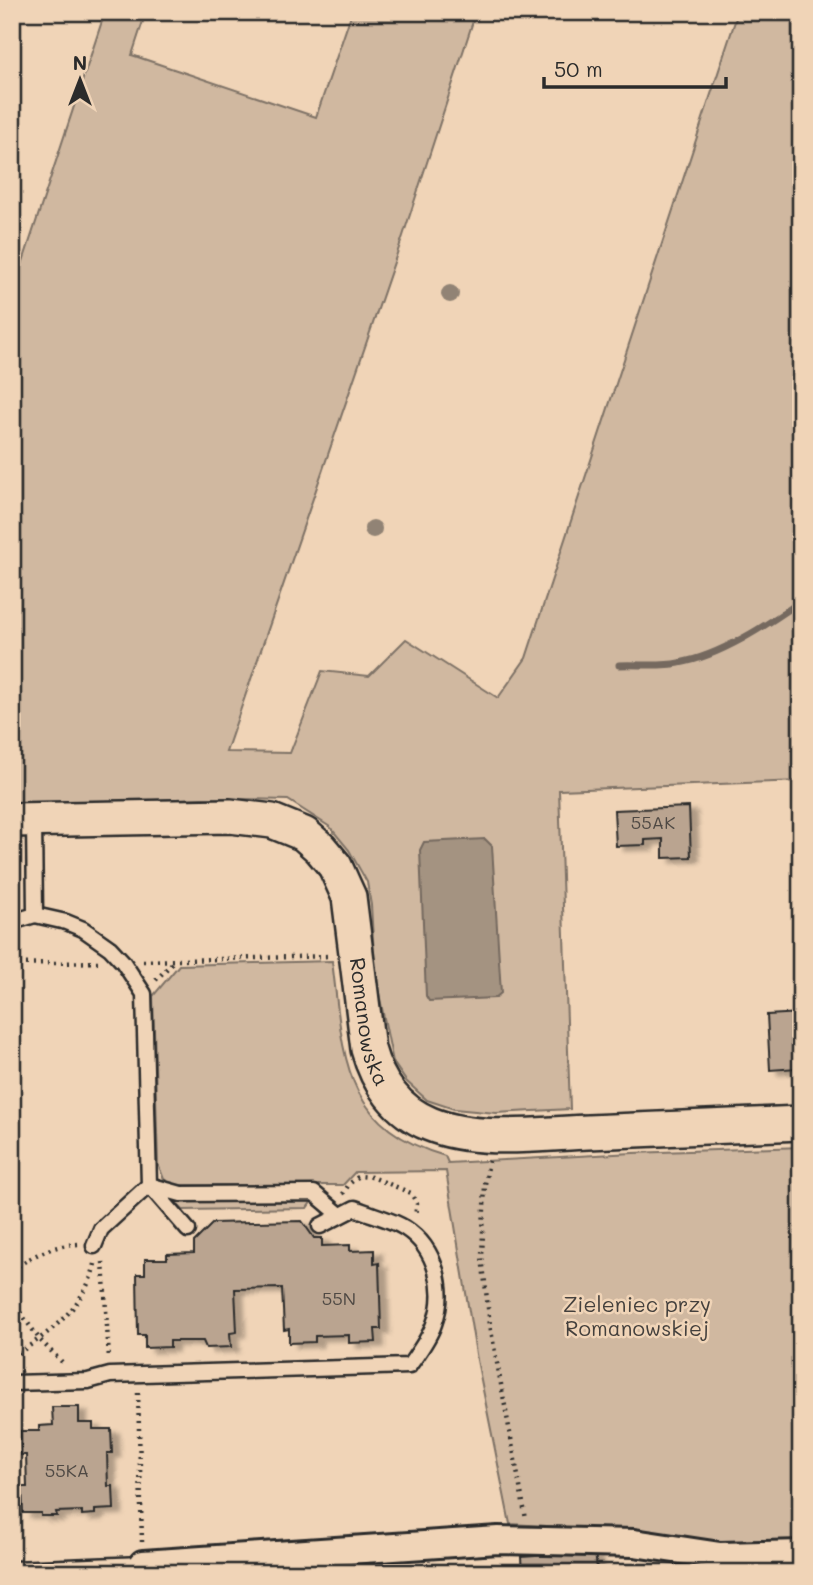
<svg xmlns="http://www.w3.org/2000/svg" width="813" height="1585" font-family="Mali,sans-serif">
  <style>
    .green { fill: #d0b8a0; stroke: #7e7266; stroke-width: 2 }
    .water { fill: #a49381; stroke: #74695f; stroke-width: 2 }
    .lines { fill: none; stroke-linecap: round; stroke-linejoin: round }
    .stream { stroke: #74695f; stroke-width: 7 }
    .building { fill: #baa490; stroke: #2b2b2b; stroke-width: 2; filter: url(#shadow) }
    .service-casing { stroke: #2b2b2b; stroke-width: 19 }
    .minor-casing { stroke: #2b2b2b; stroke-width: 32 }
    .tertiary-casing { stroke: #2b2b2b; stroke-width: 38 }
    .path { stroke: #2b2b2b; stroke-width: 4.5; stroke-dasharray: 2 5; stroke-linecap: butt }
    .service { stroke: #f0d4b7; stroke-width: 14 }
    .minor { stroke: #f0d4b7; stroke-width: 26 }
    .tertiary { stroke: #f0d4b7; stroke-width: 33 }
    .tree { fill: #918374 }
    .labels { text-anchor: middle; stroke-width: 5; stroke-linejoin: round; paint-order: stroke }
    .number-label { font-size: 18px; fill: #4f4944 }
    .street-label { font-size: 21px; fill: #2b2b2b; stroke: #f0d4b7 }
    .park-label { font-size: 21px; fill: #44403d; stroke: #f0d4b7 }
  </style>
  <defs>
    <filter id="shadow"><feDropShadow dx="8" dy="4.5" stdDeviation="2" flood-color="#0004"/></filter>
  </defs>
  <rect width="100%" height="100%" fill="#f0d4b7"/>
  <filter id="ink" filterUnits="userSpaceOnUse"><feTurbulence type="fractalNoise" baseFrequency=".0143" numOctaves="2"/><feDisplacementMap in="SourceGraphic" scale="14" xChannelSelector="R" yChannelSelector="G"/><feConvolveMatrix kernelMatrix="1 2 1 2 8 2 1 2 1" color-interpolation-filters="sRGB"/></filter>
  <g filter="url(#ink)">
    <g class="green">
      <polygon points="105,12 146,12 132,55 316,117 352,12 476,12 403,236 226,752 290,753 322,671 369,676 406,639 498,698 526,658 738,12 801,12 801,781 559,790 570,1109 496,1113 454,1109 427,1100 406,1081 393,1062 375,974 371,905 367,882 349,850 330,827 288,800 202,798 12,806 12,295"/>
      <path d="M332 961C344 1054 340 1125 445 1156L448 1163 633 1153 801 1147V1543L718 1547 654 1532 510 1524 477 1360 446 1171 355 1172 343 1185H173L164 1179 158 1164 153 996 179 965Z"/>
      <polygon points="312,1201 307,1208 183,1210 175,1202"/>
    </g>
    <polygon class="water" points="485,839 492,846 501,993 495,998 429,1001 426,996 420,850 424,842"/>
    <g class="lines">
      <path class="stream" d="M619 665C638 664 660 667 679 663 720 656 767 625 801 601"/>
    </g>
    <g class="building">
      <polygon points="689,807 691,857 663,858 663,839 645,840 645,845 616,846 614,810"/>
      <polygon points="801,1013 801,1078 797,1078 797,1068 770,1070 767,1015"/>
      <polygon points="302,1221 314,1238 322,1238 322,1246 350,1245 350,1251 374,1250 374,1264 379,1263 381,1329 375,1329 376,1342 349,1343 349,1335 315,1336 315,1342 289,1343 289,1329 284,1330 282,1288 235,1289 237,1332 230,1333 231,1347 206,1348 203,1341 170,1341 170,1347 145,1348 145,1335 138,1335 137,1274 145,1274 145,1259 167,1259 167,1254 194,1253 194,1242 213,1223"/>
      <polygon points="52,1407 79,1407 79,1423 93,1423 93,1429 111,1429 112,1453 107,1453 108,1486 113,1486 114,1509 95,1510 95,1514 82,1515 82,1511 56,1512 57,1516 41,1516 41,1513 23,1513 22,1487 27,1487 26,1455 21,1455 20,1431 39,1431 39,1426 53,1425"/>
      <polygon points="595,1552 597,1569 591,1570 591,1573 522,1573 521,1557"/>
    </g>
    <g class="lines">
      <g class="service-casing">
        <g id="service">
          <polyline points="35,915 66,922 83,929 110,948 123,962 144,994 149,1185 101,1229 94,1246"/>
          <polyline points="12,922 35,915 34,820"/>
          <polyline points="149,1185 181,1194 314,1193 340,1215"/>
          <polyline points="150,1186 188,1230"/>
          <path d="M12 1383 88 1381 110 1375 409 1366C418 1353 429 1339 434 1324 447 1290 436 1248 405 1228 391 1219 371 1215 355 1208L320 1226"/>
          <polyline points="12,1569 143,1564"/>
        </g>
      </g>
      <g class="minor-casing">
        <polyline id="minor" points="143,1564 498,1540 634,1543 720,1556 801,1554"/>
      </g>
      <g class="tertiary-casing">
        <g id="tertiary">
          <path id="s1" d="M12 820 230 816 272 821 304 834 320 848 335 866 349 897 368 1049C377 1082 397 1111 430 1124 476 1143 540 1134 588 1132 659 1129 730 1126 801 1123"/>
        </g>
      </g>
      <g class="path">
        <polyline points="143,961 330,956"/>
        <polyline points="12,964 99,962"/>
        <polyline points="156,980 174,961"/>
        <polyline points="489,1161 485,1184 482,1257 490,1325 526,1519"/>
        <polyline points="343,1194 349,1184 359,1176 372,1177 411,1193 417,1204 415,1215"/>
        <polyline points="103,1262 109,1358"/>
        <path d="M12 1270C33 1255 53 1245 79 1244"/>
        <polyline points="12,1301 40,1340 64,1364"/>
        <path d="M12 1357C49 1334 84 1308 95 1264"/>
        <polyline points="138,1393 142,1542"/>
      </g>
      <use href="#service" class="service"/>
      <use href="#minor" class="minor"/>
      <use href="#tertiary" class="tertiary"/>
    </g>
    <g class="tree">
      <circle cx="450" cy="294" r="9"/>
      <circle cx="373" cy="529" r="9"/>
    </g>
  </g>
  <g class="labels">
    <g class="number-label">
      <text x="653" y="829">55AK</text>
      <text x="339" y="1305">55N</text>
      <text x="67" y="1477">55KA</text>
    </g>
    <g class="street-label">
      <text dy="7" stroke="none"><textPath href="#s1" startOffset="500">Romanowska</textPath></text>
    </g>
    <g class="park-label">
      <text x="637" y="1312">Zieleniec przy<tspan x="637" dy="24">Romanowskiej</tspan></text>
    </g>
  </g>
  <rect width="813" height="1585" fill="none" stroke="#f0d4b7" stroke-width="42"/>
  <rect x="21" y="21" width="771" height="1543" fill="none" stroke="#2b2b2b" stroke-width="2.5" filter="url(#ink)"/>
  <g transform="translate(80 80)" stroke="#f0d4b7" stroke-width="5" paint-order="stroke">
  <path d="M0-5L12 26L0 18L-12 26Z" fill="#2b2b2b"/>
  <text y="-10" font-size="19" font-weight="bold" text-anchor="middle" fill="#2b2b2b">N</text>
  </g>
  <path d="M544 77v10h182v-10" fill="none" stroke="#2b2b2b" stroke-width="3.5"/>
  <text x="554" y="77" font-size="21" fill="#2b2b2b" stroke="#f0d4b7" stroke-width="5" paint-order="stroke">50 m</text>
</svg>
